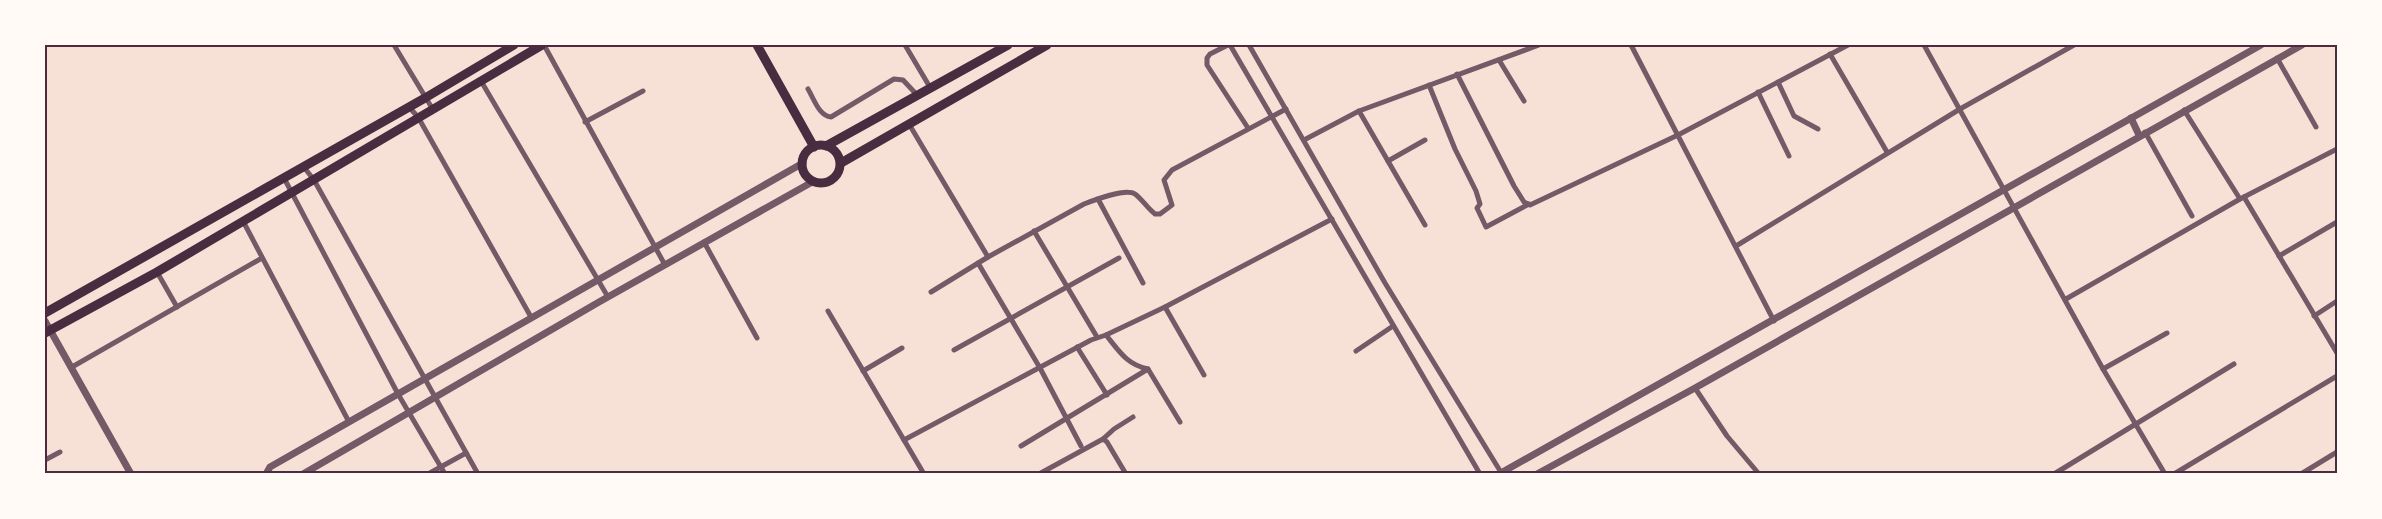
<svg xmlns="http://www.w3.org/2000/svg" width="2382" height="519" font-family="'Sofia Sans Condensed',sans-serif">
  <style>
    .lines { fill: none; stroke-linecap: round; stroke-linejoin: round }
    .minor { stroke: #755966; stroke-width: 5 }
    .tertiary { stroke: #755966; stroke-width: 7 }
    .trunk { stroke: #4a2c40; stroke-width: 9 }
    .neatline { fill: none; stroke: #4a2c40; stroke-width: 2 }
  </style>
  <rect width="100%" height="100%" fill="#f7e1d7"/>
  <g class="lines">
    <g class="minor">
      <polyline points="394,45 432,108"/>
      <polyline points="544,45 665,265"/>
      <polyline points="905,45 931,89"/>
      <polyline points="1228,45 1210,54 1207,58 1207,65 1248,128"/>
      <polyline points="1230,45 1480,474"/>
      <polyline points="1249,45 1385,283 1502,474"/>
      <polyline points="1631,45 1774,321"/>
      <polyline points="1924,45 2103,369 2165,474"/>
      <polyline points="1830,54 1887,152"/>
      <polyline points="2277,58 2316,127"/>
      <polyline points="1499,60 1524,101"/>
      <polyline points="1457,74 1514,186 1524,202 1530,205 1678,135 1848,45"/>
      <polyline points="481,81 608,297"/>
      <polyline points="1778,82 1794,116 1818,129"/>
      <polyline points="1429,85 1455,149 1476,191 1480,204 1477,208 1486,227 1529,204"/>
      <path d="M808 89C814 99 819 116 831 117L894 79 903 80 918 96"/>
      <polyline points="1758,92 1789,156"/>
      <polyline points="409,107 418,117 531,317"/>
      <polyline points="2184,110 2240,199"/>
      <polyline points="1359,111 1425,225"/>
      <polyline points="585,122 643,91"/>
      <polyline points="909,124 988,257"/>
      <polyline points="2145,132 2192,216"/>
      <polyline points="1304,140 1359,111 1539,45"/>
      <polyline points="1388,161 1425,140"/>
      <polyline points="303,166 314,180 478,474"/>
      <polyline points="284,178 398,394 445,474"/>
      <polyline points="2244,197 2337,353"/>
      <polyline points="1098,199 1143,283"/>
      <polyline points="243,221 349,422"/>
      <polyline points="1034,231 1097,337"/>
      <polyline points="704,242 757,338"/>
      <polyline points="1736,246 1960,109 2074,45"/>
      <polyline points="2279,256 2337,222"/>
      <polyline points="978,263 1040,368 1081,446"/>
      <polyline points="157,272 177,307"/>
      <path d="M931 292 988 257 1084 204C1094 200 1126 188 1135 194 1142 199 1147 208 1155 214H1160L1172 205 1164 180 1172 170 1286 109"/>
      <polyline points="2066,299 2240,199 2337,149"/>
      <polyline points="1165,307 1204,375"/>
      <polyline points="828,311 924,474"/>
      <polyline points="2314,316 2337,301"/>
      <path d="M1106 335C1119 351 1127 365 1148 369L1180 422"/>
      <polyline points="1077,347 1107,395"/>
      <polyline points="954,350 1119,258"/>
      <polyline points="1356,351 1393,326"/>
      <polyline points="72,367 262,258"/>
      <polyline points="2103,369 2167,333"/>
      <polyline points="863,371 902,348"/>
      <polyline points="1695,388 1727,436 1759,474"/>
      <polyline points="1103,439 1114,429 1133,417"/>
      <polyline points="904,440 1091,340 1106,335 1165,307 1332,219"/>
      <polyline points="1021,446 1148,369"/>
      <polyline points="45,460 60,452"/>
      <polyline points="428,474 466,453"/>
      <polyline points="1039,474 1103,439 1107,442 1126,474"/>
      <polyline points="2054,474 2234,364"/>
      <polyline points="2174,474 2337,376"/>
      <polyline points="2301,474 2337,452"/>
    </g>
    <g class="tertiary">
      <polyline points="2131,118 2139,135"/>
      <polyline points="45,321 131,474"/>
      <polyline points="266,474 270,467 803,163"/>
      <polyline points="303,474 599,302 814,181"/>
      <polyline points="1499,474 2261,45"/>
      <polyline points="1537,474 1695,388 2302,45"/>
    </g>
    <g class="trunk">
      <polyline points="757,45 814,147"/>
      <circle cx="821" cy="164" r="19"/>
      <polyline points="826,146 1008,45"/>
      <polyline points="841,163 1047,45"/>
      <polyline points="45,313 425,98 514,45"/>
      <polyline points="45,333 157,272 542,45"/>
    </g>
  </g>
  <rect width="2382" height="519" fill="none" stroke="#fffaf5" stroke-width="93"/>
  <rect x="46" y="46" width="2290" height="426" class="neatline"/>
</svg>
